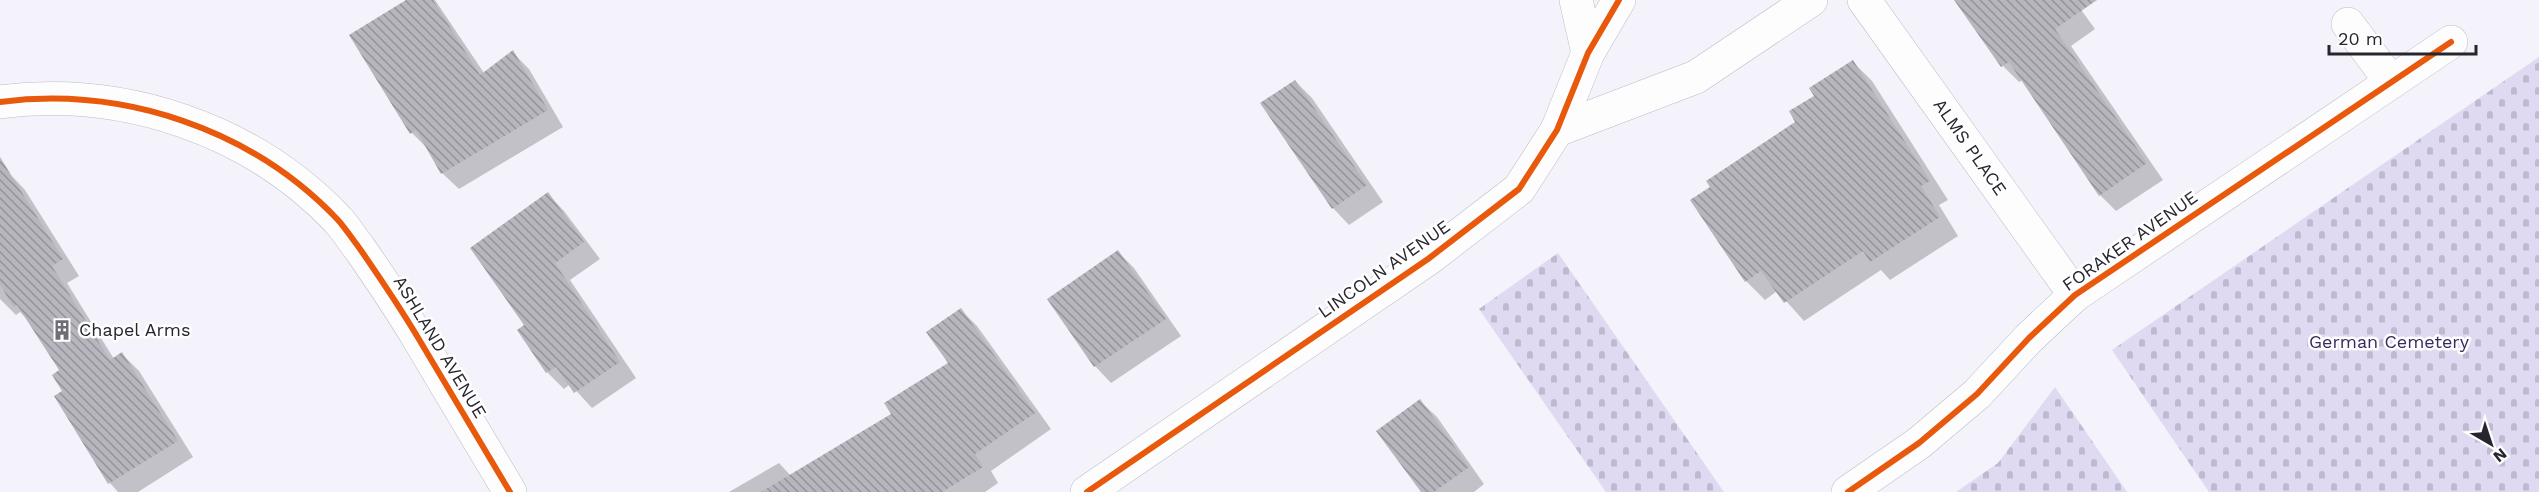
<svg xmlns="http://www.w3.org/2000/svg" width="2539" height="492" font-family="'Work Sans',sans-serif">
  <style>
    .cemetery { fill: url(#cemetery-stones) }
    .shadow { fill: #0003 }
    .building { fill: url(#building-back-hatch) }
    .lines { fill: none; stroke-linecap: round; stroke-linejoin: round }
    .minor-casing { stroke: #bebcc4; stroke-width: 34 }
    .major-casing { stroke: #bebcc4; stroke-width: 34 }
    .minor { stroke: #fdfdfe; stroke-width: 33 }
    .major { stroke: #fdfdfe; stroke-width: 33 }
    .cycleway-casing { stroke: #fefefe; stroke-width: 10 }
    .cycleway { stroke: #e8590c; stroke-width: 6 }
    .labels { text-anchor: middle; stroke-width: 5; stroke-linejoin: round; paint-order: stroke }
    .street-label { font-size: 18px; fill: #27252e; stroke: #fefefe }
    .poi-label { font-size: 18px; fill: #27252e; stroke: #fefefe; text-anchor: start }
    .park-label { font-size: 18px; fill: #3a295e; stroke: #fefefe }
  </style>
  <defs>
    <pattern id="cemetery-stones" width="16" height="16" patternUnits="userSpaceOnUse" patternTransform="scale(1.5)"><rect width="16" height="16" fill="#dfd9f2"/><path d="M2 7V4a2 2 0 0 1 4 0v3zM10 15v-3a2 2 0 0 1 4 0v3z" fill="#bfbad0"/></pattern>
    <pattern id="building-back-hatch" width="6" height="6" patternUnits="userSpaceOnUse" patternTransform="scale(1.5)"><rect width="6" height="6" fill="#b7b5bd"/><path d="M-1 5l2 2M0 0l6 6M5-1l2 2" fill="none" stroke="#95939a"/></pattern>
  </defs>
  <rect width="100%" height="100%" fill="#f4f2fa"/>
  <g class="cemetery">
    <polygon points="2539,57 2539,492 2209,492 2112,350"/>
    <polygon points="1558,253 1724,492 1606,492 1479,309"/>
    <polygon points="2055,387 2127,492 1956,492 1998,463"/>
  </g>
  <g class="shadow">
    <polygon points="409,0 435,0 484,73 512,52 529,69 563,127 459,189 442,173 428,149 412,133 351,36"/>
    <polygon points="1982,0 2074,0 2095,29 2071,46 2163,180 2116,211 2100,195 2023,80 2019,82 2003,66"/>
    <polygon points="1853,62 1872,81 1948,200 1939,205 1958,236 1890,280 1881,270 1804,321 1777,291 1765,300 1746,281 1712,187 1797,122 1816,97"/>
    <polygon points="1295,81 1312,98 1383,202 1349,225 1333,208 1262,104"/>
    <polygon points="9,173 25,190 79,276 67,283 114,359 122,354 139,371 193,457 138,492 118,492 110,483 64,391 61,371 31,323 20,312 16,315 0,299 0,179"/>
    <polygon points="548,194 564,211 600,259 570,280 636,378 592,408 570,384 564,389 547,372 526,326"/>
    <polygon points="1118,252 1134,268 1181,336 1111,383 1095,366"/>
    <polygon points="961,310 977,326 1051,429 991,471 998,483 985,492 729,492 779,463 791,476 893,415 950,364"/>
    <polygon points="1420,401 1437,417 1484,484 1474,492 1422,492"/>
  </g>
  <g class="building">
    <polygon points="406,0 433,0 480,75 513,50 548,110 441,174 416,130 410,134 349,35"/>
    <polygon points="1954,0 2097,0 2055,29 2147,163 2099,196 2009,62 2001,67"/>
    <polygon points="1853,60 1930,181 1921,186 1940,217 1870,262 1863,251 1784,303 1761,271 1745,282 1690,200 1710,187 1706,181 1795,122 1789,111 1814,96 1809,88"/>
    <polygon points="1295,80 1367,185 1332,209 1260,103"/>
    <polygon points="0,157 63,259 52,266 110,360 122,352 178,441 108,484 54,396 62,391 52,375 59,370 17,305 13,307 0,284"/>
    <polygon points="548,192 584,242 555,263 620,362 574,393 556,367 546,373 517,330 524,325 470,248"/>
    <polygon points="1118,250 1166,319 1094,367 1047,299"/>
    <polygon points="961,308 1035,413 975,454 983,467 942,492 761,492 891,414 884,403 948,363 926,332"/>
    <polygon points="1420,399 1469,467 1434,492 1421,492 1376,431"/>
  </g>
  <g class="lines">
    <g class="minor-casing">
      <g id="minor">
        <polyline points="1864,0 2075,295"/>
        <polyline points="2348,24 2391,82"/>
        <path d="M0 102C123 86 252 129 338 220 346 229 353 240 360 249 380 278 399 306 417 336 448 388 479 440 510 492"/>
        <polyline points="1557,130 1696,77 1811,0"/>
        <polyline points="1087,492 1428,259 1519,189 1557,130 1588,53 1619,0"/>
        <polyline points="1848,492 1919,443 1977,394 2029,338 2075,295 2451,42"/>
      </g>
    </g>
    <g class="major-casing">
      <polyline id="major" points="1576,0 1588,53"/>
    </g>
    <use href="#minor" class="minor"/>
    <use href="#major" class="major"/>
    <g class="cycleway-casing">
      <g id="cycleway">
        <path d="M0 102C123 86 252 129 338 220 346 229 353 240 360 249 380 278 399 306 417 336 448 388 479 440 510 492"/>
        <polyline points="1087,492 1428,259 1519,189 1557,130 1588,53 1619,0"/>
        <polyline points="1848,492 1919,443 1977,394 2029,338 2075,295 2451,42"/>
      </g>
    </g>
    <use href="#cycleway" class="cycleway"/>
  </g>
  <defs>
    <g id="building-bare" transform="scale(1.62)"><path d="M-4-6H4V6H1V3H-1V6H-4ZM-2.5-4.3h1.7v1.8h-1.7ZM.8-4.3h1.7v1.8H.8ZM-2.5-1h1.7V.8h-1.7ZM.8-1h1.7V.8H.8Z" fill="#6f6d75" stroke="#fefefe" stroke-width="2.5" paint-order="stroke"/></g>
  </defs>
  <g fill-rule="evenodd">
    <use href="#building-bare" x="62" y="330"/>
  </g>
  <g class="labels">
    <g class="street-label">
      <text transform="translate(1970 147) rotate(55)" y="6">ALMS PLACE</text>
      <text transform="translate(2130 241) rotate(-35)" y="6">FORAKER AVENUE</text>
      <text transform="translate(1384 269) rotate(-35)" y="6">LINCOLN AVENUE</text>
      <text transform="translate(440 347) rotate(59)" y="6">ASHLAND AVENUE</text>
    </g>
    <g class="poi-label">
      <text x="79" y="336">Chapel Arms</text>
    </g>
    <g class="park-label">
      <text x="2389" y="348">German Cemetery</text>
    </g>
  </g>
  <g transform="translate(2491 444) rotate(141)" stroke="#fefefe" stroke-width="4.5" paint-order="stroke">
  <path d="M0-4.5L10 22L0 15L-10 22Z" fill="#27252e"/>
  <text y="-9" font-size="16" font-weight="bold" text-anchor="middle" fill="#27252e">N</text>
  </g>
  <path d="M2329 45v9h147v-9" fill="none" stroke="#27252e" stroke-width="3"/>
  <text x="2338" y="45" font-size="18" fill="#27252e" stroke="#fefefe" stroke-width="4.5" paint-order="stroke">20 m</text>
</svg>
